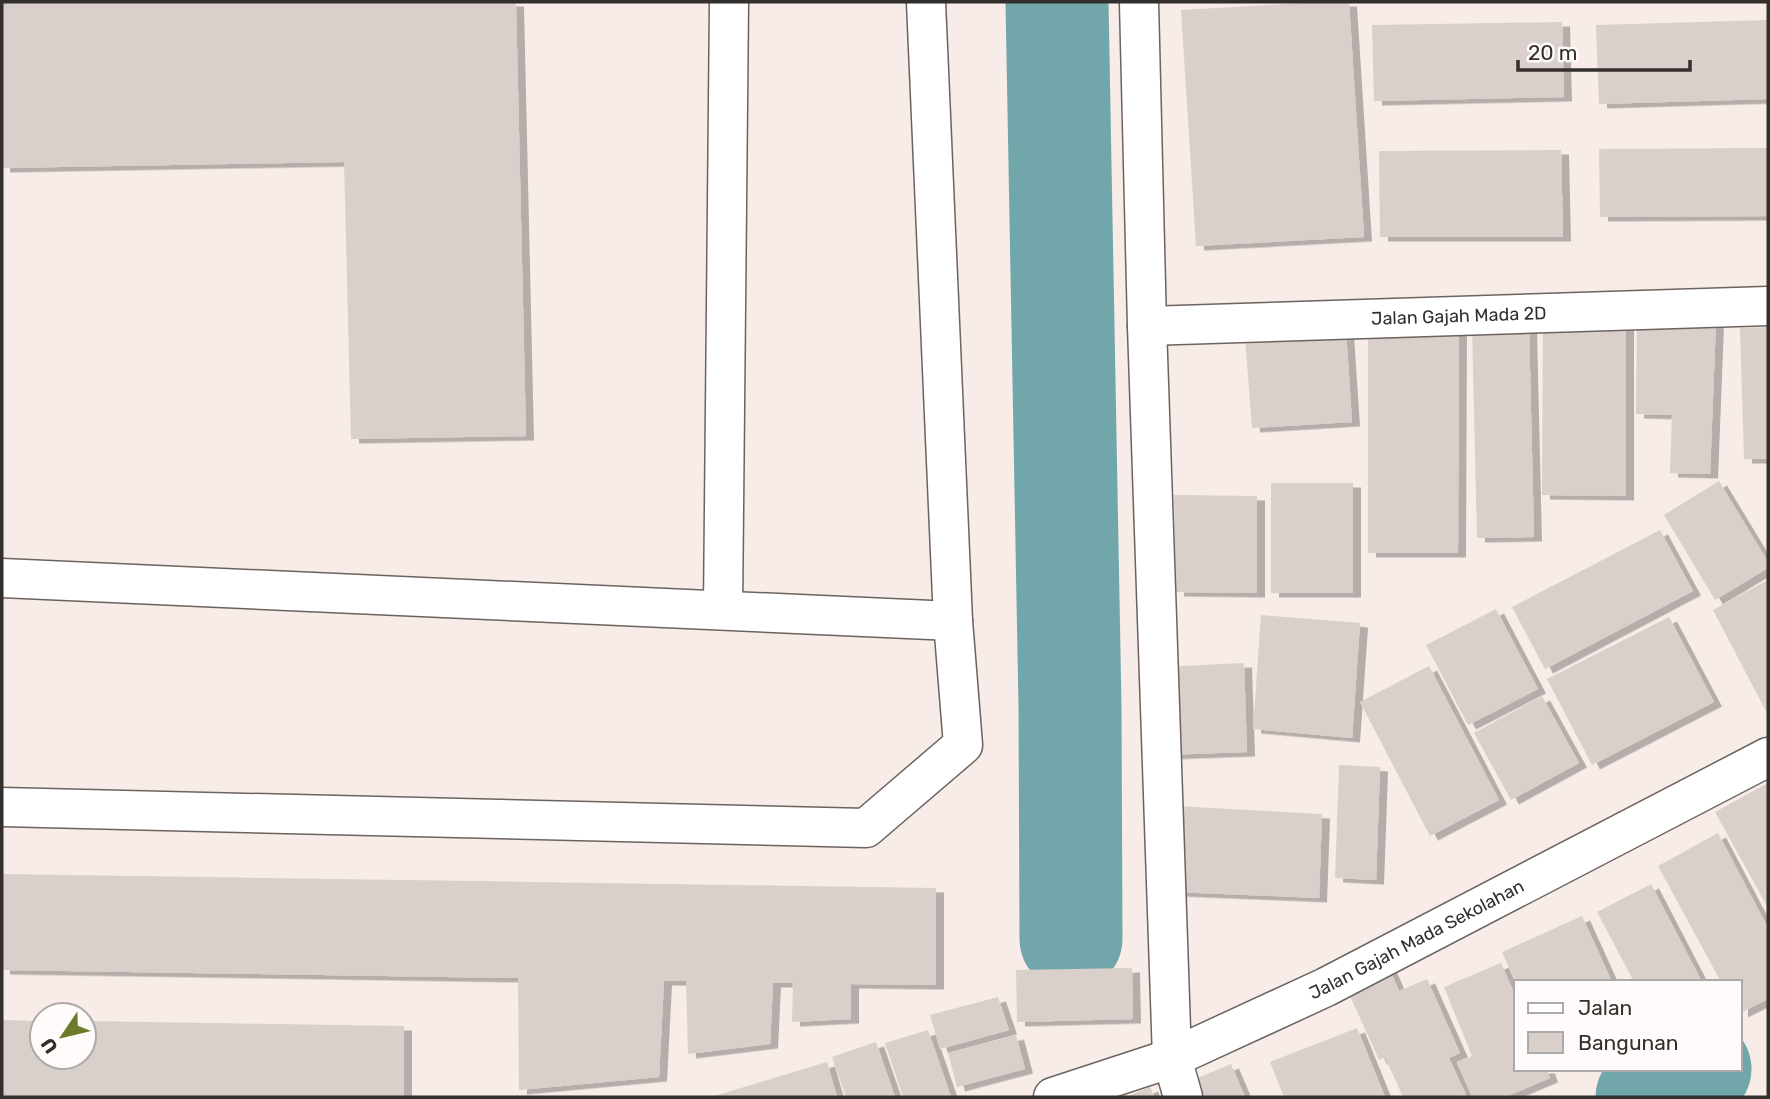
<svg xmlns="http://www.w3.org/2000/svg" width="1770" height="1099" font-family="Rubik,sans-serif">
  <style>
    .lines { fill: none; stroke-linecap: round; stroke-linejoin: round }
    .river { stroke: #71a7aa; stroke-width: 103 }
    .building { fill: #dad0cb; filter: url(#shadow) }
    .street-casing { stroke: #6c635e; stroke-width: 41 }
    .secondary-casing { stroke: #6c635e; stroke-width: 41 }
    .street { stroke: #fff; stroke-width: 38 }
    .secondary { stroke: #fff; stroke-width: 38 }
    .labels { text-anchor: middle; stroke-width: 6; stroke-linejoin: round; paint-order: stroke }
    .street-label { font-size: 18px; fill: #332f2d; stroke: #fefbfa }
  </style>
  <defs>
    <filter id="shadow"><feDropShadow dx="8" dy="4.5" stdDeviation="0" flood-color="#0004"/></filter>
  </defs>
  <rect width="100%" height="100%" fill="#f7ece7"/>
  <g class="lines">
    <g class="river">
      <polyline points="1057,2 1070,707 1071,939"/>
      <polyline points="1647,1097 1700,1069"/>
    </g>
  </g>
  <g class="building">
    <polygon points="2,2 516,2 526,436 351,439 344,162 2,168"/>
    <polygon points="1321,2 1349,2 1364,237 1196,246 1181,10"/>
    <polygon points="1768,20 1768,99 1599,104 1596,25"/>
    <polygon points="1562,22 1564,97 1374,101 1372,25"/>
    <polygon points="1768,148 1768,216 1600,217 1599,149"/>
    <polygon points="1561,150 1563,237 1380,237 1379,151"/>
    <polygon points="1626,316 1626,496 1542,495 1543,317"/>
    <polygon points="1637,318 1716,321 1710,474 1670,473 1672,415 1636,414"/>
    <polygon points="1368,321 1459,321 1458,553 1368,553"/>
    <polygon points="1529,327 1534,537 1477,538 1472,328"/>
    <polygon points="1768,327 1768,459 1744,459 1740,328"/>
    <polygon points="1346,331 1352,422 1252,428 1245,338"/>
    <polygon points="1719,481 1768,562 1768,568 1715,600 1664,515"/>
    <rect x="1271" y="483" width="82" height="110"/>
    <polygon points="1174,495 1257,496 1257,593 1176,592"/>
    <polygon points="1660,530 1693,591 1545,669 1512,607"/>
    <polygon points="1768,580 1768,715 1713,610"/>
    <polygon points="1496,609 1538,689 1468,725 1426,645"/>
    <polygon points="1261,615 1360,623 1352,738 1253,729"/>
    <polygon points="1669,617 1714,702 1592,765 1547,679"/>
    <polygon points="1244,663 1247,752 1164,755 1160,667"/>
    <polygon points="1429,666 1499,800 1430,836 1360,702"/>
    <polygon points="1542,696 1579,763 1511,800 1474,733"/>
    <polygon points="1339,765 1380,767 1376,880 1335,878"/>
    <polygon points="1768,783 1768,908 1715,812"/>
    <polygon points="1176,806 1322,814 1319,898 1173,892"/>
    <polygon points="1718,833 1768,928 1768,999 1740,1013 1740,982 1721,982 1658,866"/>
    <polygon points="2,874 936,888 936,985 851,984 851,1019 792,1022 793,983 773,983 770,1044 688,1054 686,981 664,981 659,1077 519,1090 518,978 2,970"/>
    <polygon points="1651,884 1702,982 1634,982 1597,912"/>
    <polygon points="1582,916 1612,982 1516,982 1502,952"/>
    <polygon points="1501,963 1516,998 1516,1069 1547,1069 1550,1078 1505,1097 1472,1097 1457,1062 1472,1056 1444,987"/>
    <polygon points="1132,968 1133,1019 1017,1022 1016,970"/>
    <polygon points="1389,968 1399,991 1427,979 1460,1053 1449,1058 1467,1097 1403,1097 1385,1057 1379,1060 1346,987"/>
    <polygon points="998,997 1009,1030 940,1049 930,1015"/>
    <polygon points="2,1020 42,1021 42,1057 84,1057 84,1021 404,1026 404,1097 2,1097"/>
    <polygon points="1357,1028 1385,1097 1284,1097 1270,1062"/>
    <polygon points="928,1030 951,1097 903,1097 885,1043"/>
    <polygon points="1016,1035 1025,1069 957,1087 948,1053"/>
    <polygon points="876,1042 895,1097 846,1097 832,1057"/>
    <polygon points="827,1062 837,1097 711,1097"/>
    <polygon points="1231,1064 1245,1097 1192,1097 1186,1083"/>
    <polygon points="1150,1087 1154,1097 1126,1097"/>
  </g>
  <g class="lines">
    <g class="street-casing">
      <g id="street">
        <polyline points="1139,2 1147,326 1172,1058 1183,1097"/>
        <path id="s1" d="M1147 326 1768 306"/>
        <polyline points="2,578 953,621"/>
        <polyline points="723,610 729,2"/>
        <polyline points="2,807 866,828 963,745 953,621 926,2"/>
      </g>
    </g>
    <g class="secondary-casing">
      <g id="secondary">
        <path id="s2" d="M1053 1097 1172 1058 1326 987 1768 757"/>
      </g>
    </g>
    <use href="#street" class="street"/>
    <use href="#secondary" class="secondary"/>
  </g>
  <g class="labels">
    <g class="street-label">
      <text dy="6" stroke="none"><textPath href="#s1" startOffset="312">Jalan Gajah Mada 2D</textPath></text>
      <text dy="6" stroke="none"><textPath href="#s2" startOffset="397">Jalan Gajah Mada Sekolahan</textPath></text>
    </g>
  </g>
  <rect width="1770" height="1099" fill="none" stroke="#332f2d" stroke-width="7"/>
  <rect x="1514" y="980" width="228" height="91" fill="#fefbfa" stroke="#ada9a8" stroke-width="2"/>
  <rect x="1528" y="1003" width="35" height="10" fill="#ffffff" stroke="#ada9a8" stroke-width="2"/>
  <text x="1578" y="1015" font-size="21" fill="#332f2d">Jalan</text>
  <rect x="1528" y="1032" width="35" height="21" fill="#dad0cb" stroke="#ada9a8" stroke-width="2"/>
  <text x="1578" y="1050" font-size="21" fill="#332f2d">Bangunan</text>
  <g transform="translate(63 1036) rotate(235)"><circle r="33" fill="#fefbfa" stroke="#ada9a8" stroke-width="2"/>
  <path d="M0-5L12 26L0 18L-12 26Z" fill="#6b7b29"/>
  <text y="-10" font-size="19" font-weight="bold" text-anchor="middle" fill="#332f2d">U</text>
  </g>
  <path d="M1518 60v10h172v-10" fill="none" stroke="#332f2d" stroke-width="3.5"/>
  <text x="1528" y="60" font-size="21" fill="#332f2d" stroke="#fefbfa" stroke-width="5" paint-order="stroke">20 m</text>
</svg>
